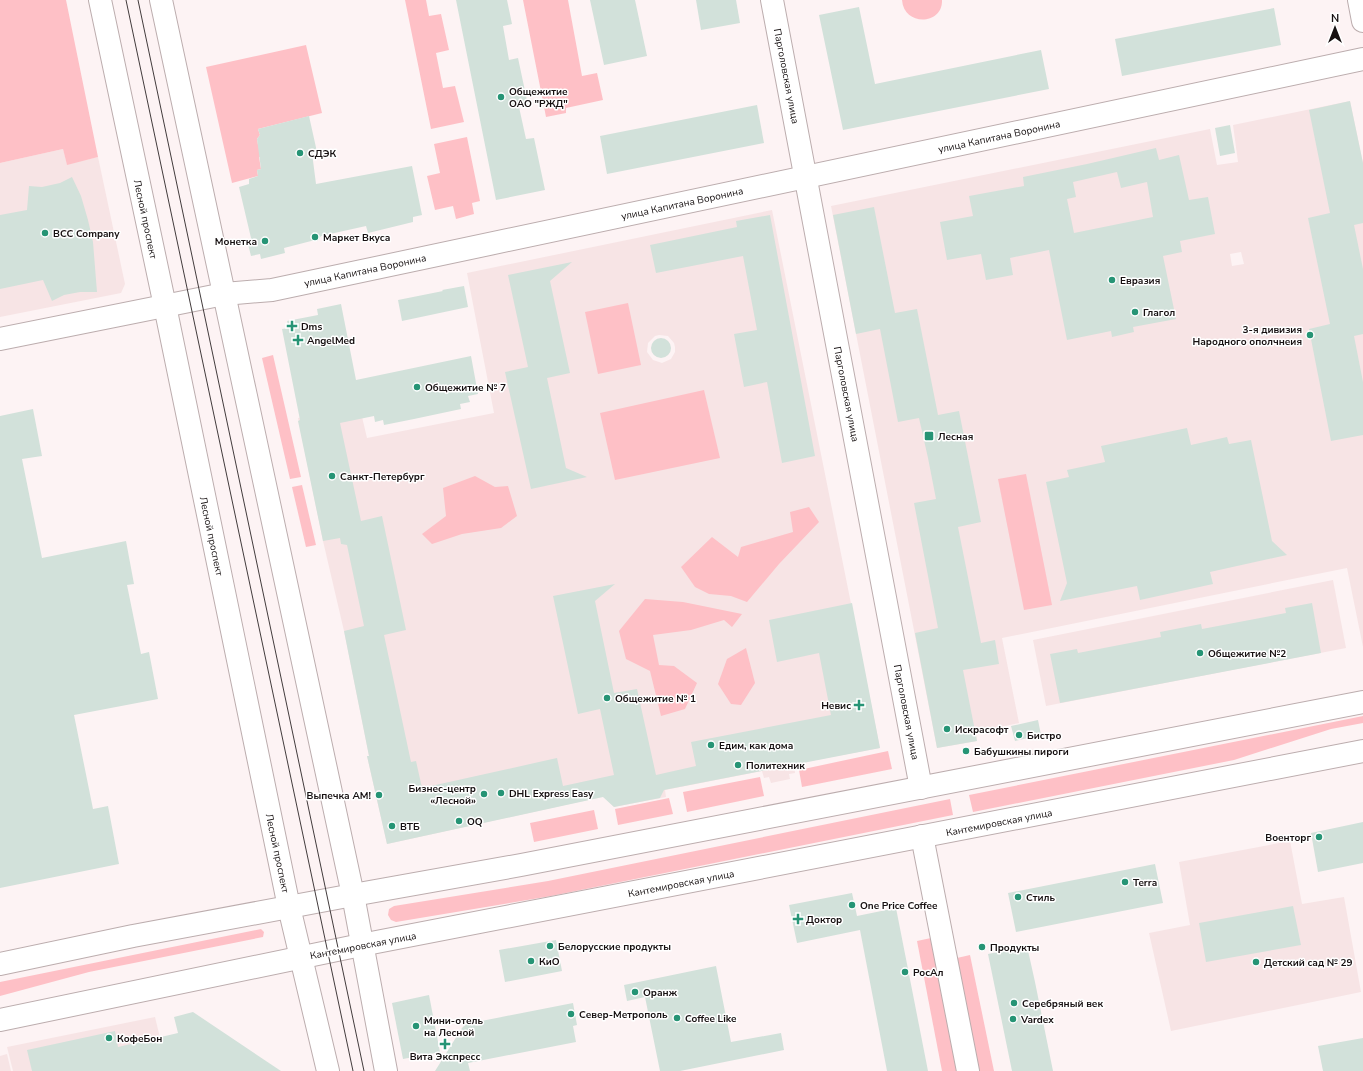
<svg xmlns="http://www.w3.org/2000/svg" width="1363" height="1071" font-family="'Nunito Sans',sans-serif">
  <style>
    .built { fill: #f7e4e5; fill-rule: evenodd }
    .green { fill: #fec0c6 }
    .building { fill: #d2e1da; fill-rule: evenodd }
    .lines { fill: none; stroke-linecap: round; stroke-linejoin: round }
    .minor-casing { stroke: #bcadae; stroke-width: 24 }
    .major-casing { stroke: #bcadae; stroke-width: 24 }
    .minor { stroke: #fff; stroke-width: 22 }
    .major { stroke: #fff; stroke-width: 22 }
    .tram { stroke: #423b3c; stroke-width: 1 }
    .poi-dot { fill: #269475; stroke: #fff; stroke-width: 1.5 }
    .labels { text-anchor: middle; stroke-width: 3; stroke-linejoin: round; paint-order: stroke }
    .street-label { font-size: 10px; fill: #161011; stroke: #fff }
    .poi-label { font-size: 10px; font-weight: bold; fill: #161011; stroke: #fff; text-anchor: start }
  </style>
  <rect width="100%" height="100%" fill="#fdf3f4"/>
  <g class="built">
    <path d="M1350 101 1363 163V647L1347 568 1002 638 1019 723 976 732 977 741 937 748 831 206 1210 129 1217 165 1238 162 1233 125ZM1241 252 1244 264 1232 266 1230 254Z"/>
    <polygon points="63,149 67,164 98,157 125,284 121,293 0,317 0,163"/>
    <path d="M772 210 880 748 794 764 795 773 789 774 790 779 771 783 769 777 764 778 762 771 665 790 666 797 614 807 608 801 606 796 387 844 367 756H369L344 631 323 541 298 418 359 404 367 438 494 413 467 273ZM659 335 668 336 674 343 675 347V352L671 359 662 363 653 360 647 352 648 343 655 336Z"/>
    <polygon points="1333,580 1346,648 1046,706 1033,640"/>
    <polygon points="1290,841 1302,904 1344,897 1361,992 1171,1031 1149,933 1190,925 1179,862"/>
    <polygon points="155,1017 168,1071 13,1071 7,1047"/>
    <polygon points="7,1054 11,1071 0,1071 0,1056"/>
  </g>
  <g class="green">
    <polygon points="0,0 66,0 98,157 67,165 63,149 0,163"/>
    <polygon points="405,0 426,0 429,16 441,14 449,50 436,53 443,88 455,86 464,122 431,129"/>
    <polygon points="523,0 568,0 582,76 597,73 603,100 566,108 566,113 546,117"/>
    <path d="M902 0H942C943 25 904 27 902 0Z"/>
    <polygon points="306,45 322,113 258,129 260,135 257,139 258,145 262,147 264,156 259,157 261,169 257,170 258,176 232,183 206,67"/>
    <polygon points="467,137 480,201 472,203 474,214 456,219 453,206 435,210 427,176 440,173 434,144"/>
    <polygon points="628,303 641,365 598,374 585,312"/>
    <polygon points="273,355 301,477 290,479 262,358"/>
    <polygon points="704,390 720,458 615,480 600,413"/>
    <polygon points="1026,474 1052,605 1024,610 998,479"/>
    <polygon points="475,476 495,487 508,486 517,516 501,528 462,534 432,544 422,534 446,516 443,488"/>
    <polygon points="302,485 316,545 306,547 292,487"/>
    <polygon points="809,507 819,522 779,564 747,602 731,596 709,594 695,587 681,567 712,537 738,557 741,547 793,532 790,512"/>
    <polygon points="645,599 683,602 742,614 732,627 724,620 691,630 653,635 659,665 674,666 697,683 685,709 661,716 650,671 626,659 619,631"/>
    <polygon points="746,648 755,683 741,705 731,704 718,684 727,659"/>
    <polygon points="1363,716 1363,723 1331,729 1234,760 973,812 969,795"/>
    <polygon points="888,751 892,769 802,787 799,770"/>
    <polygon points="760,777 764,796 687,812 683,792"/>
    <polygon points="669,798 673,814 618,825 615,809"/>
    <polygon points="950,799 953,815 551,896 396,922 391,920 388,915 389,909 394,906 548,881"/>
    <polygon points="594,810 598,829 534,842 530,823"/>
    <polygon points="261,929 264,932 263,937 89,972 0,996 0,982"/>
    <polygon points="931,938 957,1071 942,1071 917,941"/>
    <polygon points="970,955 994,1071 979,1071 957,958"/>
  </g>
  <g class="building">
    <polygon points="456,0 507,0 512,24 503,26 509,60 518,58 528,105 519,107 526,139 534,138 545,190 496,200"/>
    <polygon points="590,0 635,0 647,56 604,65"/>
    <polygon points="696,0 736,0 740,23 701,30"/>
    <polygon points="859,7 875,84 1041,50 1049,89 843,130 819,15"/>
    <polygon points="1274,8 1281,45 1122,76 1115,39"/>
    <polygon points="1350,101 1363,163 1363,223 1354,225 1363,269 1363,334 1354,336 1363,382 1363,435 1331,441 1309,329 1330,324 1308,218 1330,213 1309,110"/>
    <polygon points="757,105 764,143 607,174 600,136"/>
    <polygon points="309,116 317,152 312,153 316,184 412,166 422,215 413,217 413,222 368,233 366,226 321,236 319,239 284,248 285,253 261,259 260,254 251,256 248,244 251,238 239,187 249,184 249,179 258,176 257,170 261,169 257,139 260,135 258,129"/>
    <polygon points="1230,125 1235,153 1220,156 1215,128"/>
    <path d="M1156 148 1159 160 1179 155 1189 200 1208 197 1215 234 1180 241 1182 252 1163 256 1176 319 1133 327 1134 332 1112 337 1111 331 1067 340 1049 250 1010 258 1013 275 986 280 981 254 947 260 940 222 973 216 969 196 1024 186 1023 177 1087 164ZM1117 172 1121 188 1147 182 1153 217 1074 233 1067 199 1076 197 1073 182Z"/>
    <polygon points="72,177 81,196 88,220 93,242 97,292 80,292 64,295 52,301 43,280 0,289 0,215 27,210 29,186 42,187 60,183"/>
    <polygon points="874,207 895,313 917,309 938,415 959,411 981,522 958,527 981,643 995,640 999,664 963,670 977,741 937,748 915,633 938,628 914,503 936,499 928,458 919,418 898,422 880,329 856,334 833,215"/>
    <polygon points="770,215 815,456 782,463 767,382 744,387 734,334 757,330 743,256 656,273 650,245 737,227 736,221"/>
    <polygon points="572,262 550,281 570,373 547,378 566,468 587,477 531,489 505,372 528,367 508,275"/>
    <polygon points="464,286 468,307 402,321 398,300 443,291 442,290"/>
    <polygon points="341,304 356,380 471,356 478,394 468,396 470,402 460,404 461,409 414,419 384,425 383,420 375,422 374,416 340,423 361,521 382,516 406,630 384,635 411,762 416,761 422,788 557,758 563,786 614,775 600,709 578,714 553,596 615,584 595,601 614,693 637,689 656,775 696,766 691,742 831,715 819,653 777,662 769,620 852,603 880,748 664,790 660,798 614,807 603,797 387,844 367,756 369,756 344,631 364,626 347,545 341,544 340,538 323,541 298,421 300,420 282,329 289,328 287,321 318,315 317,309"/>
    <circle cx="661" cy="348" r="10"/>
    <polygon points="33,409 42,456 22,459 42,558 126,541 134,584 127,585 141,654 149,652 158,699 74,715 93,809 108,806 119,864 0,888 0,416"/>
    <polygon points="1187,428 1191,445 1227,437 1229,444 1251,440 1272,541 1287,555 1210,572 1213,584 1140,600 1137,586 1060,601 1067,583 1046,482 1069,477 1067,470 1105,462 1101,446"/>
    <polygon points="1312,603 1321,653 1060,703 1050,654 1077,649 1078,653 1161,637 1160,632 1201,624 1202,629 1286,613 1285,608"/>
    <polygon points="1038,720 1041,735 1015,741 1011,726"/>
    <polygon points="1363,822 1363,863 1318,872 1311,833"/>
    <polygon points="1155,864 1163,903 1016,932 1008,893"/>
    <polygon points="852,893 857,916 896,908 928,1071 887,1071 860,930 797,943 789,905"/>
    <polygon points="1293,906 1301,945 1206,962 1199,923"/>
    <polygon points="556,940 562,971 505,982 499,950"/>
    <polygon points="1027,946 1035,982 1053,1071 1012,1071 988,954"/>
    <polygon points="716,966 731,1042 781,1033 784,1050 680,1071 660,1071 645,997 627,1001 624,985"/>
    <polygon points="429,995 440,1052 403,1059 392,1003"/>
    <polygon points="573,1003 577,1025 573,1026 576,1042 468,1063 470,1071 435,1071 462,1028 466,1024"/>
    <polygon points="193,1012 281,1071 32,1071 27,1050 115,1031 118,1047 178,1033 174,1017"/>
    <polygon points="1363,1038 1363,1071 1323,1071 1318,1046"/>
  </g>
  <g class="lines">
    <g class="minor-casing">
      <g id="minor">
        <polyline points="772,0 921,788"/>
        <polyline points="1359,0 1363,21"/>
        <polyline points="0,339 224,294 272,290 1363,59"/>
        <polyline points="922,836 968,1071"/>
      </g>
    </g>
    <g class="major-casing">
      <g id="major">
        <polyline points="100,0 165,306 289,907 328,1071"/>
        <polyline points="161,0 353,895 386,1071"/>
        <polyline points="0,964 133,936 353,895 521,865 1363,702"/>
        <polyline points="0,1020 361,945 1363,751"/>
      </g>
    </g>
    <use href="#minor" class="minor"/>
    <use href="#major" class="major"/>
    <g class="tram">
      <polyline points="126,0 353,1071"/>
      <polyline points="138,0 364,1071"/>
    </g>
  </g>
  <g class="poi-dot">
    <circle cx="501" cy="97" r="4"/>
    <circle cx="300" cy="153" r="4"/>
    <circle cx="45" cy="233" r="4"/>
    <circle cx="315" cy="237" r="4"/>
    <circle cx="265" cy="241" r="4"/>
    <circle cx="1112" cy="280" r="4"/>
    <circle cx="1135" cy="312" r="4"/>
    <path d="M290 320h4v4h4v4h-4v4h-4v-4h-4v-4h4z"/>
    <circle cx="1310" cy="335" r="4"/>
    <path d="M296 334h4v4h4v4h-4v4h-4v-4h-4v-4h4z"/>
    <circle cx="417" cy="387" r="4"/>
    <rect x="924" y="431" width="10" height="10" rx="2"/>
    <circle cx="332" cy="476" r="4"/>
    <circle cx="1200" cy="653" r="4"/>
    <circle cx="607" cy="698" r="4"/>
    <path d="M857 699h4v4h4v4h-4v4h-4v-4h-4v-4h4z"/>
    <circle cx="947" cy="729" r="4"/>
    <circle cx="1019" cy="735" r="4"/>
    <circle cx="711" cy="745" r="4"/>
    <circle cx="966" cy="751" r="4"/>
    <circle cx="738" cy="765" r="4"/>
    <circle cx="501" cy="793" r="4"/>
    <circle cx="484" cy="794" r="4"/>
    <circle cx="379" cy="795" r="4"/>
    <circle cx="459" cy="821" r="4"/>
    <circle cx="392" cy="826" r="4"/>
    <circle cx="1319" cy="837" r="4"/>
    <circle cx="1125" cy="882" r="4"/>
    <circle cx="1018" cy="897" r="4"/>
    <circle cx="852" cy="905" r="4"/>
    <path d="M796 913h4v4h4v4h-4v4h-4v-4h-4v-4h4z"/>
    <circle cx="550" cy="946" r="4"/>
    <circle cx="982" cy="947" r="4"/>
    <circle cx="531" cy="961" r="4"/>
    <circle cx="1256" cy="962" r="4"/>
    <circle cx="905" cy="972" r="4"/>
    <circle cx="635" cy="992" r="4"/>
    <circle cx="1014" cy="1003" r="4"/>
    <circle cx="571" cy="1014" r="4"/>
    <circle cx="677" cy="1018" r="4"/>
    <circle cx="1013" cy="1019" r="4"/>
    <circle cx="416" cy="1026" r="4"/>
    <circle cx="109" cy="1038" r="4"/>
    <path d="M443 1038h4v4h4v4h-4v4h-4v-4h-4v-4h4z"/>
  </g>
  <g class="labels">
    <g class="street-label">
      <text transform="translate(787 76) rotate(79)" y="4">Парголовская улица</text>
      <text transform="translate(999 136) rotate(-12)" y="4">улица Капитана Воронина</text>
      <text transform="translate(682 203) rotate(-12)" y="4">улица Капитана Воронина</text>
      <text transform="translate(146 219) rotate(78)" y="4">Лесной проспект</text>
      <text transform="translate(365 270) rotate(-12)" y="4">улица Капитана Воронина</text>
      <text transform="translate(847 394) rotate(79)" y="4">Парголовская улица</text>
      <text transform="translate(212 536) rotate(78)" y="4">Лесной проспект</text>
      <text transform="translate(907 712) rotate(79)" y="4">Парголовская улица</text>
      <text transform="translate(999 822) rotate(-11)" y="4">Кантемировская улица</text>
      <text transform="translate(278 853) rotate(78)" y="4">Лесной проспект</text>
      <text transform="translate(681 883) rotate(-11)" y="4">Кантемировская улица</text>
      <text transform="translate(363 945) rotate(-11)" y="4">Кантемировская улица</text>
    </g>
    <g class="poi-label">
      <text x="509" y="95">Общежитие<tspan x="509" dy="12">ОАО "РЖД"</tspan></text>
      <text x="308" y="157">СДЭК</text>
      <text x="53" y="237">BCC Company</text>
      <text x="323" y="241">Маркет Вкуса</text>
      <text x="257" y="245" text-anchor="end">Монетка</text>
      <text x="1120" y="284">Евразия</text>
      <text x="1143" y="316">Глагол</text>
      <text x="301" y="330">Dms</text>
      <text x="1302" y="333" text-anchor="end">3-я дивизия<tspan x="1302" dy="12">Народного ополчнеия</tspan></text>
      <text x="307" y="344">AngelMed</text>
      <text x="425" y="391">Общежитие № 7</text>
      <text x="938" y="440">Лесная</text>
      <text x="340" y="480">Санкт-Петербург</text>
      <text x="1208" y="657">Общежитие №2</text>
      <text x="615" y="702">Общежитие № 1</text>
      <text x="851" y="709" text-anchor="end">Невис</text>
      <text x="955" y="733">Искрасофт</text>
      <text x="1027" y="739">Бистро</text>
      <text x="719" y="749">Едим, как дома</text>
      <text x="974" y="755">Бабушкины пироги</text>
      <text x="746" y="769">Политехник</text>
      <text x="476" y="792" text-anchor="end">Бизнес-центр<tspan x="476" dy="12">«Лесной»</tspan></text>
      <text x="509" y="797">DHL Express Easy</text>
      <text x="371" y="799" text-anchor="end">Выпечка АМ!</text>
      <text x="467" y="825">OQ</text>
      <text x="400" y="830">ВТБ</text>
      <text x="1311" y="841" text-anchor="end">Военторг</text>
      <text x="1133" y="886">Terra</text>
      <text x="1026" y="901">Стиль</text>
      <text x="860" y="909">One Price Coffee</text>
      <text x="806" y="923">Доктор</text>
      <text x="558" y="950">Белорусские продукты</text>
      <text x="990" y="951">Продукты</text>
      <text x="539" y="965">КиО</text>
      <text x="1264" y="966">Детский сад № 29</text>
      <text x="913" y="976">РосАл</text>
      <text x="643" y="996">Оранж</text>
      <text x="1022" y="1007">Серебряный век</text>
      <text x="579" y="1018">Север-Метрополь</text>
      <text x="685" y="1022">Coffee Like</text>
      <text x="1021" y="1023">Vardex</text>
      <text x="424" y="1024">Мини-отель<tspan x="424" dy="12">на Лесной</tspan></text>
      <text x="117" y="1042">КофеБон</text>
      <text x="445" y="1060" text-anchor="middle">Вита Экспресс</text>
    </g>
  </g>
  <g transform="translate(1335 28)" stroke="#ffffff" stroke-width="3" paint-order="stroke">
  <path d="M0-3L7 15L0 10L-7 15Z" fill="#161011"/>
  <text y="-6" font-size="11" font-weight="bold" text-anchor="middle" fill="#161011">N</text>
  </g>
</svg>
